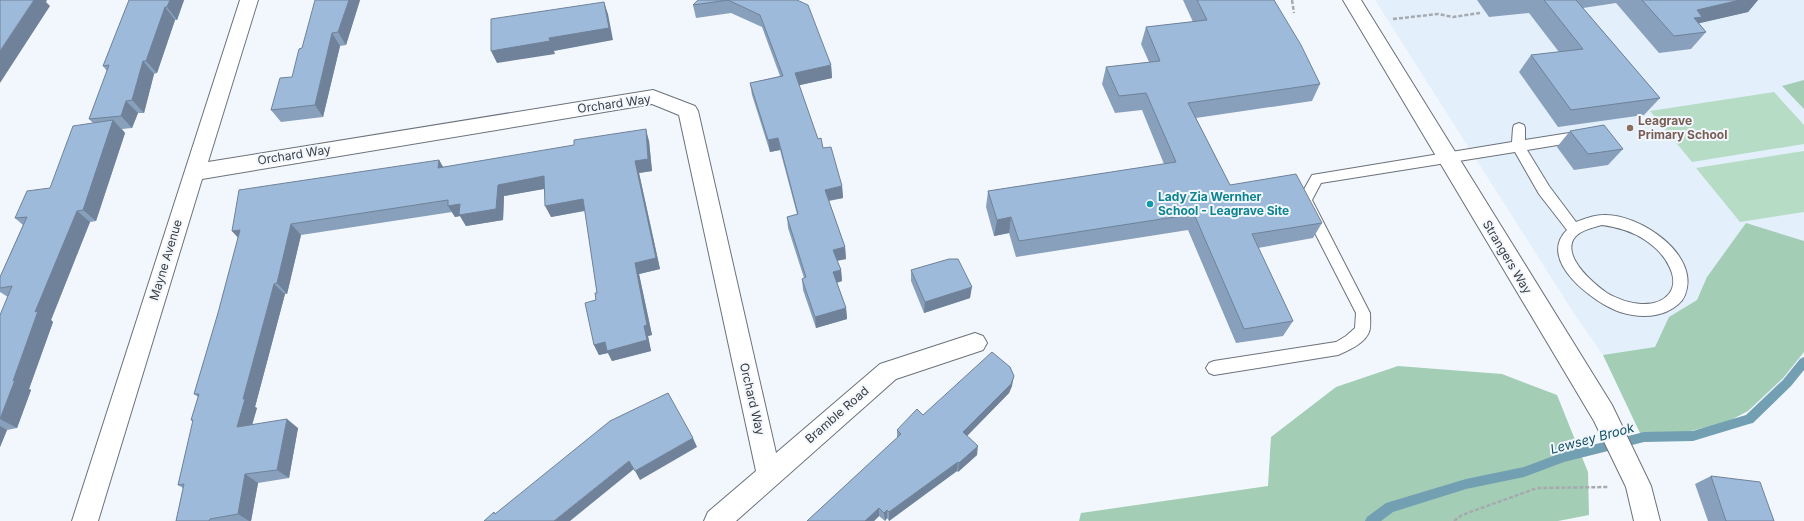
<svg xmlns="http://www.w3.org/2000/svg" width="1804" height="521" font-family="Inter,sans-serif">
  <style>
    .built { fill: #e4effc }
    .green { fill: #b6dcc6 }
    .forest { fill: #a3cdb5 }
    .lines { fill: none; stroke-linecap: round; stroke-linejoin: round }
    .stream { fill: #729fb1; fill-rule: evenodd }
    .lane-casing { stroke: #6b727b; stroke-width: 2 }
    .street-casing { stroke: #6b727b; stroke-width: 2 }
    .path { stroke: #a6aaaf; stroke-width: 2.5; stroke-dasharray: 4 2; stroke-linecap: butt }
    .lane { fill: #fff; fill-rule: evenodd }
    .street { fill: #fff; fill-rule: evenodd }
    .wall { fill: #88a0bb }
    .shaded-wall { fill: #6f8299 }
    .building { fill: #9ebada; stroke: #6f8299 }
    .education-dot { fill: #8d6e63; stroke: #f2f7fd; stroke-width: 1.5 }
    .culture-dot { fill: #0f9aa8; stroke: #f2f7fd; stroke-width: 1.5 }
    .labels { text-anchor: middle; stroke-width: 4; stroke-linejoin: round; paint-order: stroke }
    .street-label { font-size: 12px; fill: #3a3d41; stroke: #f2f7fd }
    .education-label { font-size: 12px; font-weight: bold; fill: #785e54; stroke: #f2f7fd; text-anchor: start }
    .culture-label { font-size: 12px; font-weight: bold; fill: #0d838f; stroke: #f2f7fd; text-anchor: start }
    .water-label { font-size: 13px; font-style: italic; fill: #145165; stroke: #f2f7fd }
  </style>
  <rect width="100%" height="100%" fill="#f2f7fd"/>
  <polygon class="built" points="1375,0 1804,0 1804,353 1780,383 1748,411 1727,422 1687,432 1640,433 1603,355 1573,312"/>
  <g class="green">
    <polygon points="1774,92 1804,125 1804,144 1692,162 1650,111"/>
    <polygon points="1804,151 1804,212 1740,222 1696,168"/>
  </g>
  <g class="forest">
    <polygon points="1804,80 1804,109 1782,86"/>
    <polygon points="1746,223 1804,241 1804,352 1783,378 1748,411 1727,422 1687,432 1640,433 1603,355 1655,347 1669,317 1697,300 1707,277"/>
    <polygon points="1398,366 1502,374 1557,395 1588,472 1589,515 1558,521 1079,521 1081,513 1268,486 1271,437 1336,387"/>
  </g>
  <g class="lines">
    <polygon class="stream" points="1804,357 1804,370 1791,386 1753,423 1749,424 1693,441 1644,442 1564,462 1524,477 1466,489 1393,512 1381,521 1365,521 1367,517 1386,503 1466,479 1524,467 1564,452 1644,432 1693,431 1746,415 1783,380 1800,359"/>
    <g class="lane-casing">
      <path id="lane" d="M1519 123 1524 125 1525 128V140L1582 131 1587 133 1588 136 1587 139 1582 141 1527 150 1549 186 1576 222C1584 219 1594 215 1603 215 1638 213 1701 254 1685 295 1682 303 1675 307 1668 311 1653 318 1636 317 1620 312 1594 303 1536 260 1567 230L1539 194 1515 152 1321 183 1312 200 1370 313C1370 319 1371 327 1369 332 1365 343 1348 351 1338 355L1214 375 1209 373 1206 368 1209 363 1214 361 1336 342 1346 336 1355 328 1356 313 1298 200 1312 175 1512 142 1513 128 1514 125ZM1602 225C1617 227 1632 231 1645 240 1654 246 1664 255 1669 266 1681 289 1666 305 1641 304 1630 303 1617 299 1607 293 1594 284 1564 259 1573 240 1579 230 1592 228 1602 225Z"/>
    </g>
    <g class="street-casing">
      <g id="street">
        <polygon points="240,0 258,0 208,162 653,90 695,106 698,111 776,453 880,364 975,333 983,336 987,343 983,350 896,379 736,521 704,521 708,512 756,471 679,115 652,104 202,179 98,521 72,521"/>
        <polygon points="1343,0 1361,0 1612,405 1651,486 1660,521 1634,521 1626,487 1594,421"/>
      </g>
    </g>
    <g class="path">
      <polyline points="1292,0 1294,13"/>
      <polyline points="1393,19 1438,14 1453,17 1480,13"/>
      <polyline points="1454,521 1462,515 1537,488 1608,487"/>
    </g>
    <use href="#lane" class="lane"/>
    <use href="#street" class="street"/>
  </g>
  <g class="wall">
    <polygon points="129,0 184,0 177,20 175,20 157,73 154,74 144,113 138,113 132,128 122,129 125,133 96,221 90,222 51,320 53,322 29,389 31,390 17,428 7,430 0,447 0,315 8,297 0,292 0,277 23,225 15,218 50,188 93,123 89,119 107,71 103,66"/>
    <polygon points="360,0 346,45 340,46 323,117 281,122 271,110 292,77 302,48"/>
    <polygon points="698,0 797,0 831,65 832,78 799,85 818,139 842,186 843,198 829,201 845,247 846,259 837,261 841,270 842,281 837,283 846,308 847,319 816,328 803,290 802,279 804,278 788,228 787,217 797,214 780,150 770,152 752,95 750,83 780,76 762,27 731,13 696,18 693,5"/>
    <polygon points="1183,0 1274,0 1320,84 1312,101 1196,118 1230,185 1322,223 1313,238 1258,248 1293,321 1283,336 1236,343 1188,230 1016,257 1009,233 994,236 986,207 988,191 1164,164 1142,110 1115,113 1102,84 1106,67 1149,62 1141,44 1146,27 1193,22"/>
    <polygon points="1477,0 1758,0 1748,12 1699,23 1706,32 1691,49 1659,53 1616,3 1583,8 1660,98 1644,115 1558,127 1519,72 1531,55 1559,52 1529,13 1489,17"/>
    <polygon points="1570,131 1623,149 1608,165 1574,170 1557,147"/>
    <polygon points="649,141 652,171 639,173 660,269 639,274 652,335 648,336 651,351 612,361 608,353 599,355 594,345 597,293 585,211 551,217 544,189 504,196 503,220 466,226 460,216 455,217 452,212 301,235 287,294 285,294 255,407 257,408 252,424 298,428 289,478 258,483 251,521 176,521 183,488 178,485 193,421 191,420 198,397 194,394 218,313 238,238 232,231 439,160 443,167"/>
    <polygon points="911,270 970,298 924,313 911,281"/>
    <polygon points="1012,386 1009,393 967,436 977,455 958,472 957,471 889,521 887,518 885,521 879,516 874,521 807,521 897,438 897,430 923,415"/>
    <polygon points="1711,476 1774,521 1708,521 1695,484"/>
  </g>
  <g class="shaded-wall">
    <polygon points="34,0 47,0 46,2 50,6 0,83 0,51"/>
    <polygon points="170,0 184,0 177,20 167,7"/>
    <polygon points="349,0 360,0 346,45 338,32"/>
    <polygon points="1740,0 1758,0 1748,12 1696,24 1687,34 1697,10"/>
    <polygon points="604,2 608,14 613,40 554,51 555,54 497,63 491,51 549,38"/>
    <polygon points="165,7 175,20 157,73 146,61"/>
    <polygon points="332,33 340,46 323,117 315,105"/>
    <polygon points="143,61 154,74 144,113 132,100"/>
    <polygon points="831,65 832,78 796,86 795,73"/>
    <polygon points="126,101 138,113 132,128 121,116"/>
    <polygon points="113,120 125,133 96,221 83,210"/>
    <polygon points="646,129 649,141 652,171 639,173 660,269 639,274 652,335 648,336 651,351 612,361 608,353 599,355 594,345 644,326 635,263 635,161"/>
    <polygon points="778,138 780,150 770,152 768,140"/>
    <polygon points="439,160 446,172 438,168"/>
    <polygon points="544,176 549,188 504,196 503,220 466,226 460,216 455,217 448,206 498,185"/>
    <polygon points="842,186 843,198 826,201 825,190"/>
    <polygon points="583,199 588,210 551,217 545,206"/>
    <polygon points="77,211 90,222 51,320 53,322 29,389 31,390 17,428 0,419 35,312"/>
    <polygon points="1011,217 1009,233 994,236 997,220"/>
    <polygon points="291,224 301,235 287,294 277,283"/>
    <polygon points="240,230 243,242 232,231"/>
    <polygon points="845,247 846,259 834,261 833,250"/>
    <polygon points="841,270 842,281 834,283 833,272"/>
    <polygon points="274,284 285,294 255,407 257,408 249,436 237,427 243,399"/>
    <polygon points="972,287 970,298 924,313 925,302"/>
    <polygon points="846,308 847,319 816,328 815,317"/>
    <polygon points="1014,376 1012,386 1009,393 962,441 963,432"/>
    <polygon points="287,419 298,428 289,478 277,470"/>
    <polygon points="0,426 7,430 0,447"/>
    <polygon points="693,438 697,447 640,480 635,471"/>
    <polygon points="978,446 977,455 958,472 959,463"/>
    <polygon points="629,461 634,469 570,521 554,521"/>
    <polygon points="958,462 957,471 889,521 889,512"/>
    <polygon points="245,474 258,483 251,521 249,521 238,514"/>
    <polygon points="879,508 879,516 874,521 865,521"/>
    <polygon points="887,510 887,518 885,521 884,513"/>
  </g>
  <g class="building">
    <polygon points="0,0 34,0 0,51"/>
    <polygon points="129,0 170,0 167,7 165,7 146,61 143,61 132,100 126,101 121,116 89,119 109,65 103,66"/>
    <polygon points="315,0 349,0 338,32 332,33 315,105 271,110 280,78 292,77 299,49 302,48"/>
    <polygon points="698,0 797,0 808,5 831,65 795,73 818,139 821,138 823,148 831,147 842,186 825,190 845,247 833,250 841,270 833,272 846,308 815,317 802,279 806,277 787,217 798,214 778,138 768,140 750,83 783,76 760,15 728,0 693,5"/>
    <polygon points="1197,0 1274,0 1301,45 1320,84 1188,103 1230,185 1296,174 1322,223 1252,234 1293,321 1244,329 1194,214 1019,241 1011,217 997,220 988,191 1176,162 1146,93 1119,96 1106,67 1160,61 1146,27 1207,20"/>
    <polygon points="1544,0 1576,0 1660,98 1571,110 1531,55 1583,49"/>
    <polygon points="1642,0 1740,0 1697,10 1702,17 1694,18 1706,32 1674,36"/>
    <polygon points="604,2 609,28 549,38 550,41 491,51 491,19"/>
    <polygon points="113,120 83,210 77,211 35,312 38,311 13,381 15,380 0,419 0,315 12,286 0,288 0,277 27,217 15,218 27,191 50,188 73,126"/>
    <polygon points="1604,125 1623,149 1588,154 1570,131"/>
    <polygon points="646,129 648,159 635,161 656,258 635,263 647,325 644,326 647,340 607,351 605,342 594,345 585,303 596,300 595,293 597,293 583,199 545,206 544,176 498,185 496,209 459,215 460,204 448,206 448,200 291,224 277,283 274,284 243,399 245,399 237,427 287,419 277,470 245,474 238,514 210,519 209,521 176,521 184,484 178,485 193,420 191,420 199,394 194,394 218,313 240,230 232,231 239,190 439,160 438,168 574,145 574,140"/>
    <polygon points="949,259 958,259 972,287 925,302 911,270"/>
    <polygon points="992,352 1010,367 1014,376 1011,384 963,432 978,446 959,463 958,462 889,512 887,510 884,513 879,508 865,521 807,521 901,434 897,430 917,409 923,415"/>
    <polygon points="668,393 693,438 635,471 629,461 554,521 484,521 494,512 495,514 610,421"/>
    <polygon points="1711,476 1760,482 1774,521 1726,521"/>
  </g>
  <circle class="education-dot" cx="1630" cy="128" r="4"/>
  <circle class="culture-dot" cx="1150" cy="204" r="4"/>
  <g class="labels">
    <g class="street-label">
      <text transform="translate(614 104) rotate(-8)" y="4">Orchard Way</text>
      <text transform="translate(294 155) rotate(-9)" y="4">Orchard Way</text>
      <text transform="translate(1507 257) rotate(59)" y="4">Strangers Way</text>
      <text transform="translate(166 260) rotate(-73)" y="4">Mayne Avenue</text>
      <text transform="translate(752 399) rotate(77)" y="4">Orchard Way</text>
      <text transform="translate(837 415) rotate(-41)" y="4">Bramble Road</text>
    </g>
    <g class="education-label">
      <text x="1638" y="125">Leagrave<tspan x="1638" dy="14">Primary School</tspan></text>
    </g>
    <g class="culture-label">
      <text x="1158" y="201">Lady Zia Wernher<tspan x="1158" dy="14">School - Leagrave Site</tspan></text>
    </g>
    <g class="water-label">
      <text transform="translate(1592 438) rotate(-15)" y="5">Lewsey Brook</text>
    </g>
  </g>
</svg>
